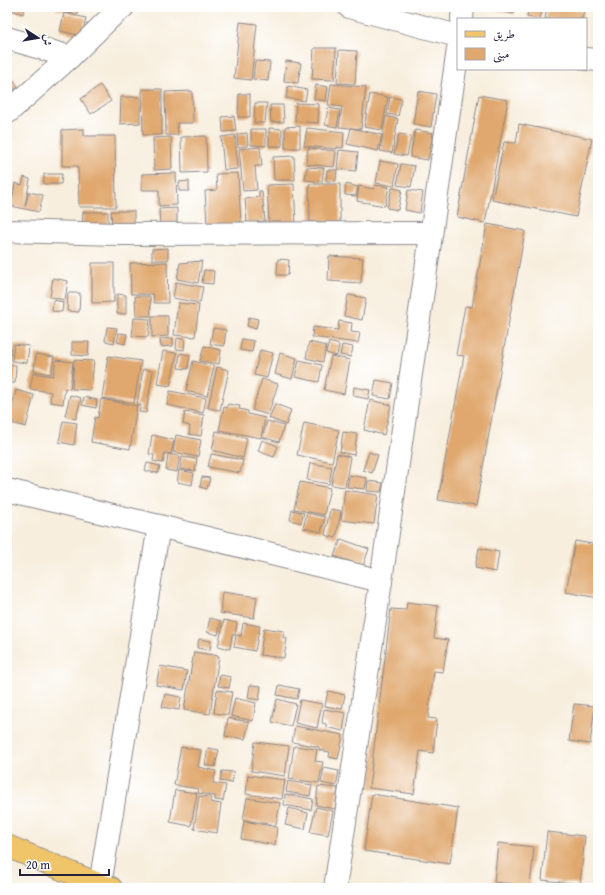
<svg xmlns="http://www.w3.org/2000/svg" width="605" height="895" font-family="'Gentium Book Plus',Amiri,serif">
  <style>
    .building { fill: #e0a86e }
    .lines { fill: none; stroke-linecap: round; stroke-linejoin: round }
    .minor-casing { stroke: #8c888c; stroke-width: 24 }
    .major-casing { stroke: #8c888c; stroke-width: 24 }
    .minor { stroke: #fff; stroke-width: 22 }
    .major { stroke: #f0c469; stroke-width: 22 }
  </style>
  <rect width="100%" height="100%" fill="#fff"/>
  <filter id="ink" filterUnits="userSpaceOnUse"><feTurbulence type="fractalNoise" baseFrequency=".025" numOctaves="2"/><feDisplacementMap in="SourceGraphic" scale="8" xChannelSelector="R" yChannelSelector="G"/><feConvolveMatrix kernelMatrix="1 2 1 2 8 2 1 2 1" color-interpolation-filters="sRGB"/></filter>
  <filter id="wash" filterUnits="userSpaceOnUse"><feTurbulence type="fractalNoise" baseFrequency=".012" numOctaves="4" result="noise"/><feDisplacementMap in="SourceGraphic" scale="16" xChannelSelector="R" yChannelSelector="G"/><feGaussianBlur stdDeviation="0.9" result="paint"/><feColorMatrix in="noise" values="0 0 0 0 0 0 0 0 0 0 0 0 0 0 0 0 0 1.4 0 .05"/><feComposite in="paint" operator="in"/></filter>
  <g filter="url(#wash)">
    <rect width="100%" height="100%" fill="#f7eedd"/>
    <g id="blocks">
      <g class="building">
        <polygon points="9,7 25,7 23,14 8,9"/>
        <polygon points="56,7 79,7 77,15 55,9"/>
        <polygon points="483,7 515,7 514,14 483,8"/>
        <polygon points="529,7 543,7 540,19 527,17"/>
        <polygon points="547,7 564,7 584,11 582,19 545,19"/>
        <polygon points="64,13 86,18 82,36 60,31"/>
        <polygon points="240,22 257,24 251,80 234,78"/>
        <polygon points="314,48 336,48 334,80 312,79"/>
        <polygon points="339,50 357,51 355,84 337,83"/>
        <polygon points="255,61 270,62 268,81 253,79"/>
        <polygon points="286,61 301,63 298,83 284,81"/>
        <polygon points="11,76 18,87 7,95 7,79"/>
        <polygon points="331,84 366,87 361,129 339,127 342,107 328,105"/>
        <polygon points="100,85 111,101 91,114 81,99"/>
        <polygon points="316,85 328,87 326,101 314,99"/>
        <polygon points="288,86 307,90 305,101 286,98"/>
        <polygon points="142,89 162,89 162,135 143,135"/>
        <polygon points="192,91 193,123 177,123 178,135 166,135 165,92"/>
        <polygon points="418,91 436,94 431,127 413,124"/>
        <polygon points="239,94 250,94 250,117 238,117"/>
        <polygon points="370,94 388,97 382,130 364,127"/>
        <polygon points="479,95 508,100 485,223 457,217"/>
        <polygon points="121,97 140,97 140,123 120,124"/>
        <polygon points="390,97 402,99 398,116 387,114"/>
        <polygon points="255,103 267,103 265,123 254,123"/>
        <polygon points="296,103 319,104 318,123 295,121"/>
        <polygon points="270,105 283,105 284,122 271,122"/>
        <polygon points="328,108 340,110 337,127 325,125"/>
        <polygon points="234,116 236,131 223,132 222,117"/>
        <polygon points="386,116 398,119 392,153 380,151"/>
        <polygon points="519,124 592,139 576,217 492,200 504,142 516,143"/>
        <polygon points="300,126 300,148 285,148 285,127"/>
        <polygon points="269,128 282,129 282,146 269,146"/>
        <polygon points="307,128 344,132 343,148 337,147 337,149 304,146"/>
        <polygon points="351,128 382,135 378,151 347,144"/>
        <polygon points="84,129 84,136 115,136 116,207 79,207 78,166 62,166 62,130"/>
        <polygon points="251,129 266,129 266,146 251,145"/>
        <polygon points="415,130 433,133 428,160 410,157"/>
        <polygon points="247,133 248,146 238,147 237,134"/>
        <polygon points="399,134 411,136 407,156 394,154"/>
        <polygon points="235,135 238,169 224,170 221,137"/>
        <polygon points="206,136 207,172 182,173 181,137"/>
        <polygon points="171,137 172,169 154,170 153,138"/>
        <polygon points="260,147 262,166 255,166 257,190 243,191 239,149"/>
        <polygon points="308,148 336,151 334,167 306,164"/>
        <polygon points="339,150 358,152 356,171 337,169"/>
        <polygon points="294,156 295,180 274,180 273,157"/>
        <polygon points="380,161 398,164 394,186 376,183"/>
        <polygon points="401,164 415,166 411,187 397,185"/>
        <polygon points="307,167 324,168 322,182 305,180"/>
        <polygon points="327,170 337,170 336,181 326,181"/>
        <polygon points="176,173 177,205 159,206 159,190 142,190 142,174"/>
        <polygon points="238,173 241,224 207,225 205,191 217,190 216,174"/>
        <polygon points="44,174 62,174 61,184 44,184"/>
        <polygon points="24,177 30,179 25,206 29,192 43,195 39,212 11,206 15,183 22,185"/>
        <polygon points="189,181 189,191 179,191 179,182"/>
        <polygon points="294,184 296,225 269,227 267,185"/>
        <polygon points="309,184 340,184 340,222 310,222"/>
        <polygon points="346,184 358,187 356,196 345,195"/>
        <polygon points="375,185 389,187 385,206 357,201 359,186 374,189"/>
        <polygon points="392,188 402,190 398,210 387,208"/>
        <polygon points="408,190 423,192 420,213 405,210"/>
        <polygon points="259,191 262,191 265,221 247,223 245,199 259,197"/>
        <polygon points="177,208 177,224 160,225 159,209"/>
        <polygon points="111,211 134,211 134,226 112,226"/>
        <polygon points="83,212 108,212 108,227 82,227"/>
        <polygon points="487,224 525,231 476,506 438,500 464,356 456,355 465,306 472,307"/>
        <polygon points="168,248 168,260 152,260 152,249"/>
        <polygon points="329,256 363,258 361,283 328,281"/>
        <polygon points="278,259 289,260 288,275 277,275"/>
        <polygon points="202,261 198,283 177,279 180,263"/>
        <polygon points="167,262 168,303 154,303 153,294 131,294 130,263"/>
        <polygon points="92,263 114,263 114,302 92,303"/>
        <polygon points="204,270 214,271 213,284 202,283"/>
        <polygon points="53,278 68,281 65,300 50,297"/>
        <polygon points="176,282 203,287 200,303 173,298"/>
        <polygon points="68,293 80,293 79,312 67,311"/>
        <polygon points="117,294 126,295 126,314 117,314"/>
        <polygon points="348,295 366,298 362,320 344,316"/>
        <polygon points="135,296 150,296 151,316 136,316"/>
        <polygon points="53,300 63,302 62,312 52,311"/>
        <polygon points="178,303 199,305 195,337 174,335"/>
        <polygon points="152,316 168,316 168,336 152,337"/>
        <polygon points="249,317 258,319 256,329 247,326"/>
        <polygon points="134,318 150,319 148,337 132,336"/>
        <polygon points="339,321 352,323 351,332 360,333 358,343 312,337 313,327 338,330"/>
        <polygon points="107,327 117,328 114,343 105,341"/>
        <polygon points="213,328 226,330 224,346 210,344"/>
        <polygon points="119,333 127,334 125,344 117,342"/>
        <polygon points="173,338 173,346 161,347 160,339"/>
        <polygon points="177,338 185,339 184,350 176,349"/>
        <polygon points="242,339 254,341 252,352 240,350"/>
        <polygon points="72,342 89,342 88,356 72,355"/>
        <polygon points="309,342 326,346 323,362 306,358"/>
        <polygon points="329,342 339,345 337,356 326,353"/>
        <polygon points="14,344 29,346 27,363 12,361"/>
        <polygon points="342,345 353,347 351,357 340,355"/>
        <polygon points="7,346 11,347 10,361 7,361"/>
        <polygon points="204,346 221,350 219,364 200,361"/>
        <polygon points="260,350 273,353 267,378 254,375"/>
        <polygon points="163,351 177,353 170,386 157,384"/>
        <polygon points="180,353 190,355 188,369 178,368"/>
        <polygon points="280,353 297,358 292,379 275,374"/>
        <polygon points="36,354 54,357 51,374 34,371"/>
        <polygon points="108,356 141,361 134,403 102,398"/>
        <polygon points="331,356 350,360 344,394 324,390"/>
        <polygon points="56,360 73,362 70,389 65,388 63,404 50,402 51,392 30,389 33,373 53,376"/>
        <polygon points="74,360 94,361 91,390 72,389"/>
        <polygon points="299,360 322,365 319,382 295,377"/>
        <polygon points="193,361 214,366 207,396 186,391"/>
        <polygon points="7,365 16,365 15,383 7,383"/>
        <polygon points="217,367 229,370 220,410 208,408"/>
        <polygon points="143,369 153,371 146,413 139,412 141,405 137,405"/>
        <polygon points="262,379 278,384 268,415 252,410"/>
        <polygon points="376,380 393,383 390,399 373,396"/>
        <polygon points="354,387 370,390 368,399 353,396"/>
        <polygon points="16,390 34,395 26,427 8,422"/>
        <polygon points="170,391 206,398 203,413 167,405"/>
        <polygon points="70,395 81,398 76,419 65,416"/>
        <polygon points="84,397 97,400 96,408 82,405"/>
        <polygon points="101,399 137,406 130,449 91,442 95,417 98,418"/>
        <polygon points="370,400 391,405 384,435 364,430"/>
        <polygon points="228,404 240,406 239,409 248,411 248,414 265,418 261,438 219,430 224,407 227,408"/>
        <polygon points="275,404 291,410 286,425 269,418"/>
        <polygon points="185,412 204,415 201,436 189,434 190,426 183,424"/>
        <polygon points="63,421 77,423 74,445 59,442"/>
        <polygon points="267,421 284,426 279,442 262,437"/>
        <polygon points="304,423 339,430 332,462 297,455"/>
        <polygon points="216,431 247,438 243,458 212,450"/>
        <polygon points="343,432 357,434 354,455 340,452"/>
        <polygon points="152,435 174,440 171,454 165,453 163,463 153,461 154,455 149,454"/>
        <polygon points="176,435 201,440 198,457 173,452"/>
        <polygon points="262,440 278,446 274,457 258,451"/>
        <polygon points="369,452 378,455 372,473 363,470"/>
        <polygon points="168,454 180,456 177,472 166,470"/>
        <polygon points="211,454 243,460 240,473 208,467"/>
        <polygon points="337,454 350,457 345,487 331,485"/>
        <polygon points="182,457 197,459 195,471 180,469"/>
        <polygon points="147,463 160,466 158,473 145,471"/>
        <polygon points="310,463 332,467 329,484 307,480"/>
        <polygon points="179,470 194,473 192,485 177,482"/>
        <polygon points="349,475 367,478 365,489 347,487"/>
        <polygon points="202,477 210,478 207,489 200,487"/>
        <polygon points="368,481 383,483 381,492 367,491"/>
        <polygon points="300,482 330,488 324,515 294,509"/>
        <polygon points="345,490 378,495 374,524 341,520"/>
        <polygon points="330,509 341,511 336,538 325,535"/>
        <polygon points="292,510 304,513 301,523 290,520"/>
        <polygon points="307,513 325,517 321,532 303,528"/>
        <polygon points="341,539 369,549 363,566 334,556"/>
        <polygon points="575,541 598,545 598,598 566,592"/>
        <polygon points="479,548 499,552 496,572 475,568"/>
        <polygon points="222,592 257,597 254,618 220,613"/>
        <polygon points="407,602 438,606 434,638 448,640 443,672 434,671 428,718 437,719 433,753 420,751 414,794 369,788 391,609 406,610"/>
        <polygon points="210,618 221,621 218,635 207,632"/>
        <polygon points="224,620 237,623 235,635 232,635 230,649 218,646"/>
        <polygon points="243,623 260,626 255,651 234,647 236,635 241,636"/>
        <polygon points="264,628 284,631 283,638 287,638 284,658 260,655"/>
        <polygon points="199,639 211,641 210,650 197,648"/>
        <polygon points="194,652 219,656 210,714 184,710"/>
        <polygon points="160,666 187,671 184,690 156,685"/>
        <polygon points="220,675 231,677 229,688 218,686"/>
        <polygon points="250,685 261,686 259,700 248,698"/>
        <polygon points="279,685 299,689 297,699 277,695"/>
        <polygon points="217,690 232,692 228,715 214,713"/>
        <polygon points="328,691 345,695 342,709 325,706"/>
        <polygon points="165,694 181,697 179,710 162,707"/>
        <polygon points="235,698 256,703 253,721 231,716"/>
        <polygon points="277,699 296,704 291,726 272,722"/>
        <polygon points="300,700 322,704 317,728 295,723"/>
        <polygon points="574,704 595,706 590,744 569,741"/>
        <polygon points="324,709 346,713 343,731 326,727 326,724 322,723"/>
        <polygon points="228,718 249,722 245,739 225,736"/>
        <polygon points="295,726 343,735 338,759 329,757 330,752 319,750 319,747 292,742"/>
        <polygon points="255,742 289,746 285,776 251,771"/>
        <polygon points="294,746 317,749 315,761 323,762 319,783 289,779"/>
        <polygon points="181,747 201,750 198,767 216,771 213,783 226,785 223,801 215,800 215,796 198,793 199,789 174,785"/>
        <polygon points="208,748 219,750 215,767 205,765"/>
        <polygon points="324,768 339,771 336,786 321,783"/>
        <polygon points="222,771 234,772 232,783 220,781"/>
        <polygon points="248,775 285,780 282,799 246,794"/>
        <polygon points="288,781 312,785 310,796 286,792"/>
        <polygon points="318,786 338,788 335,809 316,805"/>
        <polygon points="175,790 197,793 191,826 170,822"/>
        <polygon points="285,794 313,799 311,810 284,805"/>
        <polygon points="372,794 458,808 450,864 364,851"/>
        <polygon points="199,796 211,797 210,802 221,804 217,833 194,829"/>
        <polygon points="247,798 280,803 276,825 243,820"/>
        <polygon points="316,807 333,811 328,835 310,832"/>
        <polygon points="289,808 308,813 305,829 285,825"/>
        <polygon points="244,821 277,827 275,845 241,839"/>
        <polygon points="547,832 585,836 580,884 542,880"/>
        <polygon points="498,843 534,847 530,886 494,882"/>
      </g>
    </g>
  </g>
  <g filter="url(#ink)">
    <use href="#blocks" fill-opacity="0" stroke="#8c888c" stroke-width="1"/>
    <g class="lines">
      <g class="minor-casing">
        <g id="minor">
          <polyline points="349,7 458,36"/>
          <polyline points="462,19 463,7"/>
          <polyline points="7,38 70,57"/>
          <polyline points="586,59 598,60"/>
          <polyline points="7,113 70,57 112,16 123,7"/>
          <polyline points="7,231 118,234 431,233"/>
          <polyline points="7,490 159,526 381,581"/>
          <polyline points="100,885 159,526"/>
          <polyline points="335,888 381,581 458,49"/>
        </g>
      </g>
      <g class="major-casing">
        <polyline id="major" points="7,846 100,885 111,888"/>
      </g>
      <use href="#minor" class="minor"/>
      <use href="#major" class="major"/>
    </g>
  </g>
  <rect width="605" height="895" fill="none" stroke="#fff" stroke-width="24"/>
  <rect x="457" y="18" width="130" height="52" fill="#ffffff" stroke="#a7a7b1"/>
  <rect x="465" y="31" width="20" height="6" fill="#f0c469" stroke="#a7a7b1"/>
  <text x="493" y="38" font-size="12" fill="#22223b">طريق</text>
  <rect x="465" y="48" width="20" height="12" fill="#e0a86e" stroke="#a7a7b1"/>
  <text x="493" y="58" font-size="12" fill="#22223b">مبنى</text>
  <g transform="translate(38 38) rotate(102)" stroke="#ffffff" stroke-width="3" paint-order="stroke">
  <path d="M0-3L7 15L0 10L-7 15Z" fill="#22223b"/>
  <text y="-6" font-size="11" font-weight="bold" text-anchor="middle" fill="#22223b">ش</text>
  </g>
  <path d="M20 869v6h89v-6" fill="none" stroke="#22223b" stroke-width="2"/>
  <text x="26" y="869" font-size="12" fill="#22223b" stroke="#ffffff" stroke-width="3" paint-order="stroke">20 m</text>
</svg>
